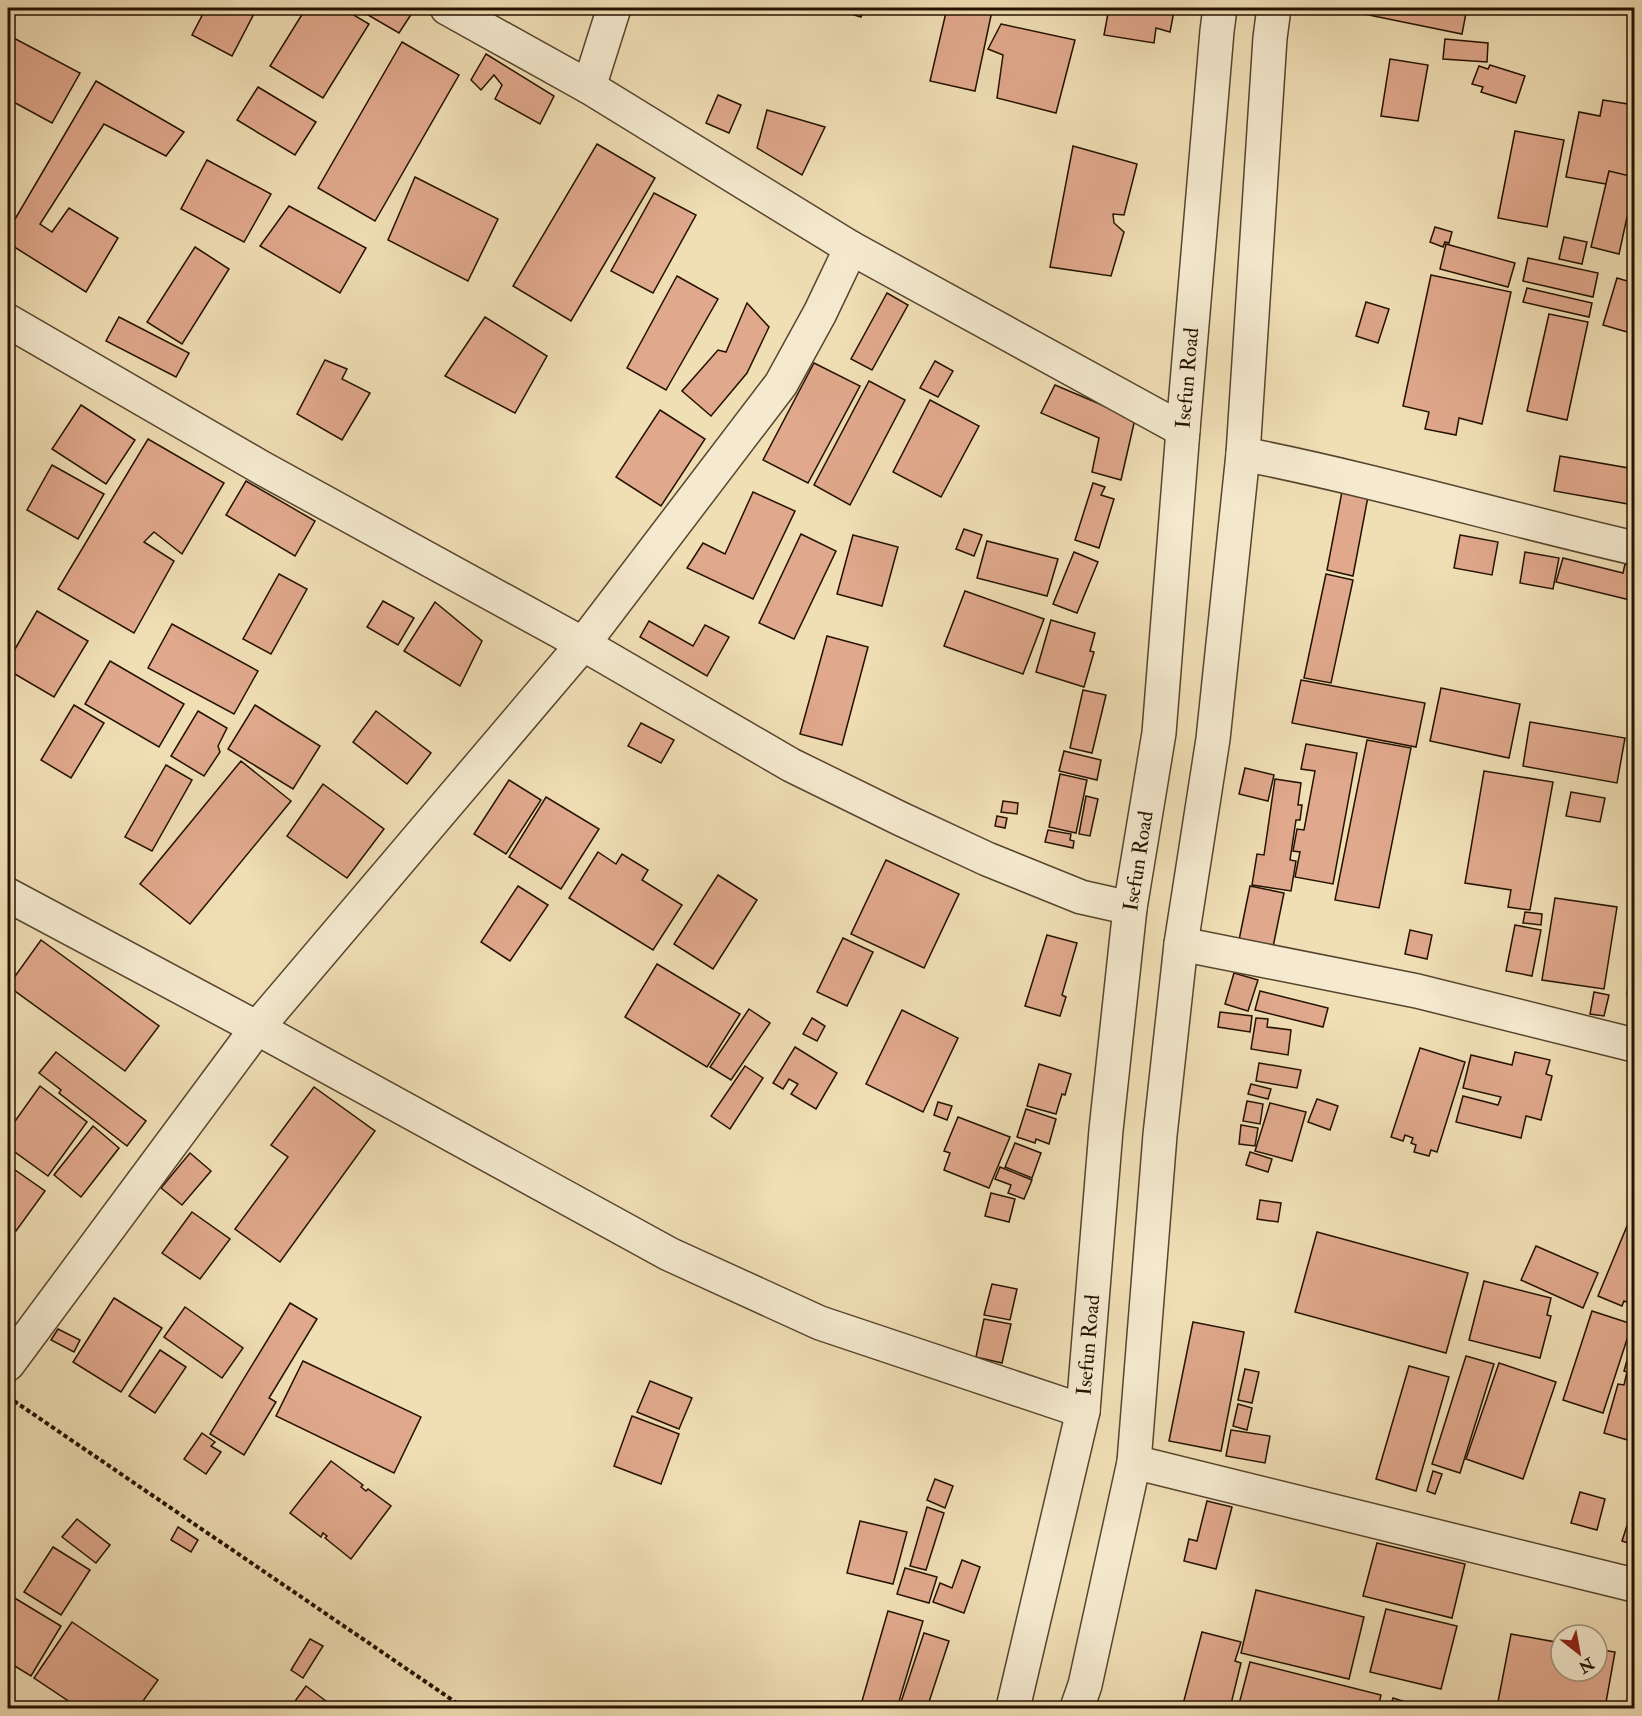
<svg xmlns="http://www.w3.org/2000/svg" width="1642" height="1716" font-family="'IM FELL Double Pica',serif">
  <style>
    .building { fill: #e0a88c; stroke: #241200; stroke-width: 1.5 }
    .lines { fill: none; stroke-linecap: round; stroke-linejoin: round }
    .minor-casing { stroke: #57452d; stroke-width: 36 }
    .path { stroke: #241200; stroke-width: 4; stroke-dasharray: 4.5 3; stroke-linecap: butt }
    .minor { stroke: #f5eacf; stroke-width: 33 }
    .labels { text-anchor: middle; stroke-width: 5; stroke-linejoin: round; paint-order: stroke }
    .street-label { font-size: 21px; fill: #241200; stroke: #f5eacf }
  </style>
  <rect width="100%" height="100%" fill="#f0deb5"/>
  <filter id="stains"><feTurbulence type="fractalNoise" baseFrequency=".00333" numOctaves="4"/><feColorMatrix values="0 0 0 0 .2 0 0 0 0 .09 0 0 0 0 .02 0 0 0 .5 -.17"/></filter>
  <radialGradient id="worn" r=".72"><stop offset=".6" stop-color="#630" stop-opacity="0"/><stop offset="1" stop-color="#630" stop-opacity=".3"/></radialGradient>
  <g class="building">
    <polygon points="206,8 257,8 232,56 192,35"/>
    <polygon points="306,8 342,8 369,24 323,98 270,66"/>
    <polygon points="356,8 400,8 412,13 399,33"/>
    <polygon points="831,8 864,8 861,17"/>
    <polygon points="947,8 977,8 992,11 975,91 930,81"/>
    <polygon points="1109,8 1156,8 1174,11 1170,32 1156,28 1154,43 1104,35"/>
    <polygon points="1350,8 1467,8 1462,34 1349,11"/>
    <polygon points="1001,24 1075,40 1056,113 997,98 1003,55 988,49"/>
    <polygon points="8,35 80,73 52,123 8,99"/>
    <polygon points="1445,39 1488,43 1487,62 1443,59"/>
    <polygon points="402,42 459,75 375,221 318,188"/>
    <polygon points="486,54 554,96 540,124 495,99 502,85 494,75 481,90 471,80"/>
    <polygon points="1390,59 1428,65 1418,121 1381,116"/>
    <polygon points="1490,65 1525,76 1516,103 1481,92 1483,87 1472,84 1479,66 1488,69"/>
    <polygon points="96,81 184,132 166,156 104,124 40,224 52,232 69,208 118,238 86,292 8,243 8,231"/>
    <polygon points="258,87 316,122 295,155 237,120"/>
    <polygon points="718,95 741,105 729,133 706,123"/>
    <polygon points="1603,100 1634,105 1634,189 1566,177 1579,112 1600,116"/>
    <polygon points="767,110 825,127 802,175 757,148"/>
    <polygon points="1515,131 1564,140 1547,227 1498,218"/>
    <polygon points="597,144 655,178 571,321 513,286"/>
    <polygon points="1073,146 1137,164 1124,215 1113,214 1114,223 1124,232 1111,276 1050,267"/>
    <polygon points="207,160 271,194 244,242 181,209"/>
    <polygon points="1609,171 1634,177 1634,185 1619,254 1591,247"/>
    <polygon points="415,177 498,219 468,281 388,240"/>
    <polygon points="654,193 696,215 653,293 611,271"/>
    <polygon points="289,206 366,248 340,293 260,246"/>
    <polygon points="1435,227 1452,232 1449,243 1445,242 1443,247 1430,242"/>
    <polygon points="1564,237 1587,242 1582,264 1559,259"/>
    <polygon points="1446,244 1515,263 1508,287 1440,269"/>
    <polygon points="195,247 229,269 182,344 147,322"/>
    <polygon points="1528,258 1598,273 1593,297 1523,281"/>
    <polygon points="1431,275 1511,292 1482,424 1459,418 1456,435 1425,429 1429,412 1403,406"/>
    <polygon points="677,276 718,299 666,390 627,368"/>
    <polygon points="1617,278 1634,283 1634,334 1603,325"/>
    <polygon points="1527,288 1592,303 1589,317 1523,302"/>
    <polygon points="887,293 908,305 872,370 851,359"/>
    <polygon points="1366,302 1389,309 1378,343 1356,336"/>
    <polygon points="747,303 769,327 747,373 711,416 682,391 718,350 726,352"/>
    <polygon points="1549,314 1588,322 1567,420 1527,411"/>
    <polygon points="119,317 189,353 176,377 106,341"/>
    <polygon points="485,317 547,356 515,413 445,376"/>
    <polygon points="325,360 347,369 342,379 370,393 342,440 297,414"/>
    <polygon points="935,361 953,371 938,397 920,388"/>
    <polygon points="814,363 860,386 808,483 763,460"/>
    <polygon points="869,381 905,400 850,505 814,485"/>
    <polygon points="1055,385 1135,419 1121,480 1092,472 1099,438 1041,413"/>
    <polygon points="930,400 979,426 941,497 893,472"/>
    <polygon points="81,405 135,440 106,484 52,449"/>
    <polygon points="660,410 705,439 661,506 616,477"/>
    <polygon points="148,439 224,483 182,554 154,532 144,542 174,561 134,633 58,589"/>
    <polygon points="1560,456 1634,469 1634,505 1554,491"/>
    <polygon points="52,465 104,494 78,539 27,510"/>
    <polygon points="246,481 315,521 295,556 226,515"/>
    <polygon points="1344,481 1370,486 1353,576 1327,570"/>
    <polygon points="1093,483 1105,487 1101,495 1114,499 1099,548 1075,540"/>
    <polygon points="753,492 795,511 753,599 687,568 703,543 725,554"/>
    <polygon points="964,529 982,535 974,556 956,549"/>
    <polygon points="801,534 836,551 794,639 759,623"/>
    <polygon points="853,535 898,547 882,606 837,594"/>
    <polygon points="1460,535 1498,542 1492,575 1454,568"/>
    <polygon points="987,541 1058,559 1047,596 977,578"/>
    <polygon points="1074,552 1098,562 1077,613 1053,604"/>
    <polygon points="1525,552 1559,558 1553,589 1520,583"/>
    <polygon points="1563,558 1623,573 1625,564 1634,566 1634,601 1556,582"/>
    <polygon points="279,574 307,589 271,654 243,639"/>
    <polygon points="1326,574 1353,580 1331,683 1304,678"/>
    <polygon points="965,591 1044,619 1023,674 944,646"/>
    <polygon points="383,601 414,618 398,645 367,627"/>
    <polygon points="435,602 482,641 460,686 404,651"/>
    <polygon points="37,611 88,641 54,697 8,670 8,661"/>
    <polygon points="1051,620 1095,633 1090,651 1094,652 1084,687 1036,672"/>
    <polygon points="649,621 693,646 705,625 729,637 707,676 640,637"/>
    <polygon points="172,624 258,671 234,714 148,668"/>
    <polygon points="827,636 868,647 842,745 800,734"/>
    <polygon points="110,661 184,704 159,747 85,704"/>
    <polygon points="1301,680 1425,703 1416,747 1292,723"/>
    <polygon points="1441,688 1520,704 1509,758 1430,741"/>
    <polygon points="1083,690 1106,695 1092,753 1070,748"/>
    <polygon points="74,705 104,723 71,778 41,760"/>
    <polygon points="255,705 320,746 293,789 228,749"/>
    <polygon points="198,711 227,728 218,746 220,752 204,776 171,756"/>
    <polygon points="376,711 431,753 407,784 353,742"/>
    <polygon points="1530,722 1625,738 1617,783 1523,766"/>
    <polygon points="641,723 674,740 661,763 628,746"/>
    <polygon points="1367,740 1411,748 1379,908 1335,900"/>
    <polygon points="1306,744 1357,753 1333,884 1295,877 1300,852 1293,851 1297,829 1304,830 1315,771 1301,769"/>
    <polygon points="1064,751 1101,760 1097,780 1059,771"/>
    <polygon points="241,761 291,801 190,924 140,884"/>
    <polygon points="166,765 192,780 152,851 125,837"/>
    <polygon points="1245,768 1274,775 1268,801 1239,794"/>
    <polygon points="1484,771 1553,782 1530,910 1508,907 1511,890 1465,883"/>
    <polygon points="1060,774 1087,780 1076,833 1049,827"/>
    <polygon points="1275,779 1301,783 1298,805 1302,805 1300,820 1296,820 1290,860 1296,861 1291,891 1252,885 1257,854 1264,855"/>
    <polygon points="509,780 541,800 506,854 474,834"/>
    <polygon points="323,784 384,829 347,878 287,836"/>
    <polygon points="1571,792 1605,798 1600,822 1566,816"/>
    <polygon points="1086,796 1098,799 1090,836 1079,834"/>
    <polygon points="546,797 599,829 561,889 509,857"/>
    <polygon points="1003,801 1018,803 1017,814 1001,812"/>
    <polygon points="997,816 1007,818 1005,828 995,826"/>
    <polygon points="1048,830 1071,834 1070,840 1074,841 1073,848 1045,842"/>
    <polygon points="598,852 616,864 622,854 648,870 642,880 682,905 653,950 569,898"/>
    <polygon points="886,860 959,894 924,968 851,934"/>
    <polygon points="718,875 757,900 713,969 674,944"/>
    <polygon points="518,886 548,905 510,961 481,942"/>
    <polygon points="1250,886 1284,893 1273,947 1239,940"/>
    <polygon points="1555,898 1617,907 1604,989 1542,980"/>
    <polygon points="1525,912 1542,914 1541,925 1523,923"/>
    <polygon points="1515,925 1541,930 1532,976 1506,971"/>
    <polygon points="1634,926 1634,996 1627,995"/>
    <polygon points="1410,930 1432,935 1427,959 1405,954"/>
    <polygon points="1047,935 1077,943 1062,995 1066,997 1060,1016 1025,1006"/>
    <polygon points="843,938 873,952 847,1006 817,992"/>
    <polygon points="41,940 159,1026 125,1071 8,986"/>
    <polygon points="657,964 740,1014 707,1067 625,1017"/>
    <polygon points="1234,973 1258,980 1248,1011 1225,1004"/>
    <polygon points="1260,991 1328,1008 1323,1027 1255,1010"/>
    <polygon points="1594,992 1609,995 1604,1016 1590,1014"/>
    <polygon points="749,1009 770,1023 731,1080 710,1067"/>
    <polygon points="902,1010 958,1038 923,1112 866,1084"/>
    <polygon points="1220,1012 1252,1016 1250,1032 1218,1027"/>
    <polygon points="812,1018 825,1026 817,1041 803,1034"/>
    <polygon points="1256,1018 1268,1019 1267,1027 1291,1030 1288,1055 1251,1049"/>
    <polygon points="795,1047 837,1073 816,1109 791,1094 798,1084 789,1079 783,1089 773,1083"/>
    <polygon points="1420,1048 1465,1062 1437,1152 1431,1150 1429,1156 1414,1152 1416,1145 1411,1143 1413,1138 1405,1135 1403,1141 1391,1137"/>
    <polygon points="56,1052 146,1121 127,1146 59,1093 61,1090 39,1073"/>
    <polygon points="1515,1052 1550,1060 1546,1074 1552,1076 1541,1120 1526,1116 1521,1138 1456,1122 1463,1096 1498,1105 1501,1097 1463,1088 1471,1055 1512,1065"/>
    <polygon points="1259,1063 1301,1070 1297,1088 1256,1081"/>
    <polygon points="1039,1064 1071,1074 1065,1095 1062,1094 1056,1114 1027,1106"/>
    <polygon points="745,1066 763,1078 730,1129 711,1116"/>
    <polygon points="1251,1084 1271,1089 1268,1099 1248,1094"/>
    <polygon points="40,1086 87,1122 48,1176 8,1147 8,1131"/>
    <polygon points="314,1087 375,1131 280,1262 235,1229 288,1157 271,1145"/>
    <polygon points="1317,1099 1338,1106 1330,1130 1308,1122"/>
    <polygon points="1247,1101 1263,1104 1260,1124 1243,1121"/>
    <polygon points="938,1102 952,1106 947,1120 934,1115"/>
    <polygon points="1270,1103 1306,1112 1292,1161 1255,1151"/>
    <polygon points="1026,1109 1056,1119 1049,1144 1036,1139 1035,1143 1017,1137"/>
    <polygon points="958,1117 1010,1137 989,1188 944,1170 950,1153 944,1151"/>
    <polygon points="1241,1125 1258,1128 1255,1146 1239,1144"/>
    <polygon points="93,1126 119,1148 81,1197 54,1175"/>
    <polygon points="1015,1143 1041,1153 1032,1178 1005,1167"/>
    <polygon points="1250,1152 1272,1159 1268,1172 1246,1165"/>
    <polygon points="190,1153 211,1171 182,1205 161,1188"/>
    <polygon points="8,1165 45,1191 16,1231 8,1225"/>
    <polygon points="1000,1167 1032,1180 1024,1199 1008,1193 1011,1185 995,1179"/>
    <polygon points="991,1193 1015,1199 1009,1222 985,1216"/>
    <polygon points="1260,1200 1281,1203 1278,1222 1257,1219"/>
    <polygon points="192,1212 230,1239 200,1279 162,1253"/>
    <polygon points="1627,1226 1634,1229 1634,1305 1624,1301 1622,1306 1598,1296"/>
    <polygon points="1317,1232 1468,1273 1446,1353 1295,1312"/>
    <polygon points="1536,1246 1598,1273 1583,1308 1521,1280"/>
    <polygon points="1484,1281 1551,1298 1547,1315 1551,1316 1540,1358 1469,1340"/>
    <polygon points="992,1284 1017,1289 1010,1320 984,1315"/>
    <polygon points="114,1298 162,1328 121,1392 73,1362"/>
    <polygon points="290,1303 317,1319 269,1398 276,1402 244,1455 210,1434"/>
    <polygon points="185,1307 243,1348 222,1378 164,1337"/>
    <polygon points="1592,1311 1632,1324 1603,1413 1563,1400"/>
    <polygon points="984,1319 1011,1324 1002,1363 976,1357"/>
    <polygon points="1193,1322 1244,1332 1221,1451 1169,1441"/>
    <polygon points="58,1329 80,1340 74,1352 51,1340"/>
    <polygon points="1634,1335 1634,1442 1604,1433 1618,1384 1624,1385 1627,1372 1624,1371"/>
    <polygon points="160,1350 186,1367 155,1413 129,1396"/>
    <polygon points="1466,1356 1494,1364 1460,1473 1432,1464"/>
    <polygon points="303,1361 421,1417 394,1473 276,1416"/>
    <polygon points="1499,1363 1556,1382 1523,1479 1466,1459"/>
    <polygon points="1409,1366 1449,1377 1416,1491 1376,1479"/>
    <polygon points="1245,1369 1259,1372 1252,1403 1238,1400"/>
    <polygon points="650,1381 692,1398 679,1429 637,1412"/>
    <polygon points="1238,1404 1252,1408 1247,1430 1233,1426"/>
    <polygon points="632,1416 679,1434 661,1484 614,1466"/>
    <polygon points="1231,1430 1270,1436 1265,1463 1226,1456"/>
    <polygon points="202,1433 215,1442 211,1446 221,1452 206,1474 184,1459"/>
    <polygon points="331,1461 363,1485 361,1487 366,1491 368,1489 391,1506 351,1559 325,1538 327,1536 323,1533 321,1537 290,1513"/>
    <polygon points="1433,1471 1442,1474 1435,1494 1427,1491"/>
    <polygon points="935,1479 953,1486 945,1508 927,1500"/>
    <polygon points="1580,1492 1605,1499 1597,1530 1571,1523"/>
    <polygon points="1207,1501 1232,1507 1216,1569 1184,1561 1189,1539 1197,1541"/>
    <polygon points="927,1507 944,1513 926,1570 910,1566"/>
    <polygon points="1632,1510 1634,1510 1634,1545 1622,1541"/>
    <polygon points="77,1519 110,1545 96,1563 62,1537"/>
    <polygon points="860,1521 907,1532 893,1584 847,1573"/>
    <polygon points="178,1527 198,1540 191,1552 171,1540"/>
    <polygon points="1377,1543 1465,1564 1452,1618 1363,1596"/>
    <polygon points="53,1547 90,1570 61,1615 24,1592"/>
    <polygon points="962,1560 980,1567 964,1613 933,1602 940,1583 952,1588"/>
    <polygon points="905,1568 937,1577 929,1603 897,1594"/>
    <polygon points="1256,1590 1364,1617 1349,1679 1241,1653"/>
    <polygon points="8,1594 61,1626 31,1676 8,1662"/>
    <polygon points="1386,1609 1457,1626 1441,1689 1370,1672"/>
    <polygon points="888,1611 923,1621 897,1708 860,1708"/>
    <polygon points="72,1622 158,1680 138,1708 79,1708 34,1678"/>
    <polygon points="1202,1632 1241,1642 1235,1661 1241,1663 1230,1708 1182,1708"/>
    <polygon points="924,1633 949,1641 927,1708 899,1708"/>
    <polygon points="1511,1634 1561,1643 1561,1671 1597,1671 1597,1649 1615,1652 1605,1708 1497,1707"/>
    <polygon points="310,1639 323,1646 303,1678 291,1670"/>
    <polygon points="1250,1662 1381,1695 1378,1708 1238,1708"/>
    <polygon points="306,1686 326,1701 320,1708 290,1708"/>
    <polygon points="1393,1698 1425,1708 1390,1708"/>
    <polygon points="1440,1702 1472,1708 1438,1708"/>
  </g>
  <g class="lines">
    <g class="minor-casing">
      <g id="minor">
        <polyline points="447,8 589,87 851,248 1183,430"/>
        <polyline points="589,87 614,8"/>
        <polyline points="8,321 262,468 583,644 791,765 901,819 987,859 1081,897 1130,908"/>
        <path d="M1243 454C1375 480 1504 518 1634 548"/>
        <polyline points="8,895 257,1028 669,1254 820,1323 1083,1411"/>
        <polyline points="1181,944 1417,991 1634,1045"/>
        <polyline points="8,1364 257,1028 583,644 781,384 820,313 851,248"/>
        <polyline points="1134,1462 1634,1585"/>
        <polyline points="1013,1708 1083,1411 1106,1130 1130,908 1159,733 1183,430 1217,31 1220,8"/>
        <polyline points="1077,1708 1085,1685 1134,1462 1160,1135 1181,944 1213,739 1243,454 1270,38 1274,8"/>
      </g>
    </g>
    <polyline class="path" points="14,1401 464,1708"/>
    <use href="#minor" class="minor"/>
  </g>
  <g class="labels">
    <g class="street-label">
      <text transform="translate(1187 378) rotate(-85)" y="7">Isefun Road</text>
      <text transform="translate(1138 861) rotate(-81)" y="7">Isefun Road</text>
      <text transform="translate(1088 1345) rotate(-85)" y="7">Isefun Road</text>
    </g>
  </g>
  <rect width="1642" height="1716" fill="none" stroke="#f0deb5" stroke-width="30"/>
  <rect x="9" y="9" width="1624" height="1698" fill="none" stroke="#241200" stroke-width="3"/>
  <rect x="15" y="15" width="1612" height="1686" fill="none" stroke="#241200" stroke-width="1.5"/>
  <g transform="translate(1579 1653) rotate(149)"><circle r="28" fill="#f5eacf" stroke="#a1947c" stroke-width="1.5"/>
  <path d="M0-4.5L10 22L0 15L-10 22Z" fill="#8f2418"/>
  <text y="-9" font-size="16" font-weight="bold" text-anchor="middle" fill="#241200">N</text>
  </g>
  <rect width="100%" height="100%" filter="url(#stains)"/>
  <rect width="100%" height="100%" fill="url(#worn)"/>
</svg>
